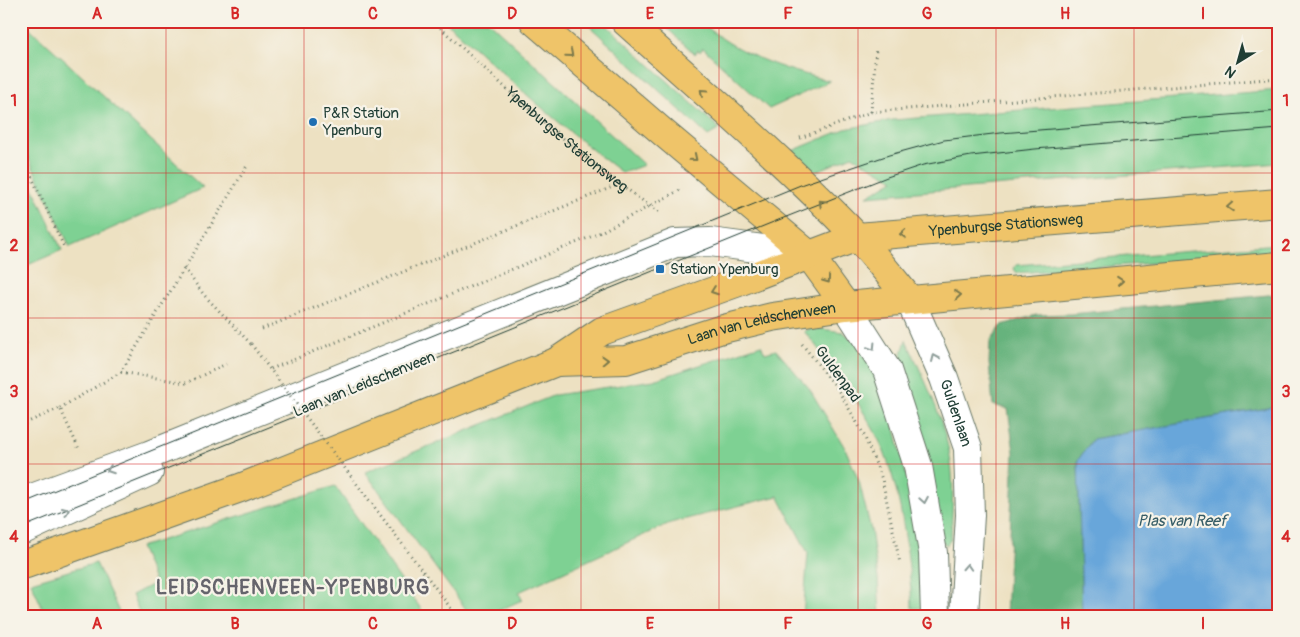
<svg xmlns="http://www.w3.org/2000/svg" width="1300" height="637" font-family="Pangolin,sans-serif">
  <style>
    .green { fill: #7ed193; stroke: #4e8764 }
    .forest { fill: #66b37d; stroke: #427858 }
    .water { fill: #68a6da; stroke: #447287 }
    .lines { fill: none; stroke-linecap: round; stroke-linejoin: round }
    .minor-casing { stroke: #677666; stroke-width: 30 }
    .major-casing { stroke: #677666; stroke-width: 30 }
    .path { stroke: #677666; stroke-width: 3; stroke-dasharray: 1 4; stroke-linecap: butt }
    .minor { stroke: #fff; stroke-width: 28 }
    .major { stroke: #efc469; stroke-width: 28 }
    .tram { stroke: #1f3d34; stroke-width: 1 }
    .rail { stroke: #1f3d34; stroke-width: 4; stroke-dasharray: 8 4; stroke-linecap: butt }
    .path-bridge { stroke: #677666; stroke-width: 3; stroke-dasharray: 1 4; stroke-linecap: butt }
    .oneway { stroke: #7d7a4c }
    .oneway2 { stroke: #8f9e9a }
    .grid { fill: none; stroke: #d62828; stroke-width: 1; stroke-opacity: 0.55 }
    .poi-dot { fill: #1f6fb2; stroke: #f7f3e8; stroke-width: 2 }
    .labels { text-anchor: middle; stroke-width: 4.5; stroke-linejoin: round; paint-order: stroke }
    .poi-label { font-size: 15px; fill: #1f3d34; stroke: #f7f3e8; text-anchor: start }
    .street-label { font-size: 15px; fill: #1f3d34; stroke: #f7f3e8 }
    .water-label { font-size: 16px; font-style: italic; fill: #355c66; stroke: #f7f3e8 }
    .district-label { font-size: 20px; font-weight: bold; letter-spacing: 1px; fill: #65646c; stroke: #f7f3e8 }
    .neatline { fill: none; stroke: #d62828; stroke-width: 2 }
    .grid-label { font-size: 16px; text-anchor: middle; font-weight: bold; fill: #d62828 }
  </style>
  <rect width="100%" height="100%" fill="#f7f3e8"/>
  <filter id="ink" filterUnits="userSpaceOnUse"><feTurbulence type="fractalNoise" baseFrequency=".02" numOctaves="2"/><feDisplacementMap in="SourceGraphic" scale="10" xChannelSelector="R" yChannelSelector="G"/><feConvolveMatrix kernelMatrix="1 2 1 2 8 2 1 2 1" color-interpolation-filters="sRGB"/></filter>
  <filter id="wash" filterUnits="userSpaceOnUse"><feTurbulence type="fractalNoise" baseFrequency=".0096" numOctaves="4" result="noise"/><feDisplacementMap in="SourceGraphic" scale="20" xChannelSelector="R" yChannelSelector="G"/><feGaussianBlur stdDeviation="1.12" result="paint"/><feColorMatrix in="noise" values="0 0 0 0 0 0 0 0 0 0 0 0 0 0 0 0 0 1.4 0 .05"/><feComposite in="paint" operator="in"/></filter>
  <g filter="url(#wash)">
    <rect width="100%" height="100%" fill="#ede1c2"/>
    <g class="green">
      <polygon points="21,21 22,21 203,188 70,247 21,142"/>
      <path d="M445 21H488L644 165 622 173C560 126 503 74 445 21Z"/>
      <polygon points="584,21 602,21 720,129 708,136"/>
      <path d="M659 21H700C737 55 783 69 830 81L769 109 703 48 700 52 698 50 695 54Z"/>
      <polygon points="1279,90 1279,163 867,196 894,180 852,156 815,172 792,151 845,129 893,120"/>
      <polygon points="21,162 62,250 21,268"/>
      <polygon points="1279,244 1279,254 1017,273 1014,269 1016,265"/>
      <path d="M815 328 843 332 857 343 870 363 891 412 925 555V608H912C909 553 901 483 876 434 856 396 830 363 804 331Z"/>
      <path d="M906 340C923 376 941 412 949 451 955 480 952 510 951 539L947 545 941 541 932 474 921 426 905 378 901 357Z"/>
      <polygon points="761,345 765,353 776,350 809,388 845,448 859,481 871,530 878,579 880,616 803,616 808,553 778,496 670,523 519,592 522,600 486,616 471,616 365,472 555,395 654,380"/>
      <polygon points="335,486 426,616 141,616 132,595 155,583 140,547"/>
      <polygon points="96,563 121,616 46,616 31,582"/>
    </g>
    <polygon class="forest" points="1279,294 1279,406 1093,439 1078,460 1082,616 1006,616 1014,452 1008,409 993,405 989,363 990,341 1002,325 1036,315 1071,314"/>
    <polygon class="water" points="1279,406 1279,616 1082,616 1078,460 1093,439"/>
  </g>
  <g filter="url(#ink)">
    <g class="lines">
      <g class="minor-casing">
        <g id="minor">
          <path id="s2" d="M910 300 944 378 968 448 970 515 964 616"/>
          <polyline points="846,306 887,370 918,466 933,553 935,616"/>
          <polyline points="21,502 149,455 675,243 710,242 809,255"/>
          <polyline points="21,531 149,472"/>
        </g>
      </g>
      <g class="major-casing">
        <g id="major">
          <polyline points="534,21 666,135 809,255 846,306"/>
          <path d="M625 21C703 91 783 160 856 236 875 256 892 278 910 300"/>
          <path id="s3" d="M556 362 626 360 719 330 772 317 846 306 1279 266"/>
          <path id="s4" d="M26 564 240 488 556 362 602 331 736 283 857 237 1279 203"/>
        </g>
      </g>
      <g class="path">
        <path id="s1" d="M433 21C506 88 579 158 662 214"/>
        <polyline points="871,112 876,49"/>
        <polyline points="800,138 871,112 1279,78"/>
        <polyline points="21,154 65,249"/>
        <polyline points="184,268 204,295 251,344"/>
        <polyline points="262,329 620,184"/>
        <polyline points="802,344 837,388 863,433 882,479 900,563"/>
        <polyline points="21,368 27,339"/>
        <polyline points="271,369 595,235 682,189"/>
        <polyline points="121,372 186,383 226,364"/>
        <polyline points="60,408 121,372 247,166"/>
        <polyline points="21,425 60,408 79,449"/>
        <polyline points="457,616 456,615 457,616"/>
      </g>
      <use href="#minor" class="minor"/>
      <use href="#major" class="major"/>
      <g class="tram">
        <polyline points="21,504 803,184 889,155 944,140 1001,133 1279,111"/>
        <polyline points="21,528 771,223 887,177 923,165 971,156 1035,149 1279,129"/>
      </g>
      <polyline class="rail" points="21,607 25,616"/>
      <polyline class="path-bridge" points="251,344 456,615"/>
    </g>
    <defs><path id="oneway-chevron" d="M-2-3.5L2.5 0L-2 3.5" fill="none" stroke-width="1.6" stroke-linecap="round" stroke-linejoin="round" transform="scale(1.25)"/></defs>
    <g class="oneway">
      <use href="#oneway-chevron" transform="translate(570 54) rotate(41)"/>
      <use href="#oneway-chevron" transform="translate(703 92) rotate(-138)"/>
      <use href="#oneway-chevron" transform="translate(694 158) rotate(40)"/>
      <use href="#oneway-chevron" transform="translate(822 203) rotate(-136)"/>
      <use href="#oneway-chevron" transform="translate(1230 207) rotate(176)"/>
      <use href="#oneway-chevron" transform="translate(903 234) rotate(176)"/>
      <use href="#oneway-chevron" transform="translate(827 280) rotate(54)"/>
      <use href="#oneway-chevron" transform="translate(1120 281) rotate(-5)"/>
      <use href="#oneway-chevron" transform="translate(714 291) rotate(160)"/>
      <use href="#oneway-chevron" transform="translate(958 295) rotate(-5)"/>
      <use href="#oneway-chevron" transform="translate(605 360) rotate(-2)"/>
    </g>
    <g class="oneway2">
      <use href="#oneway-chevron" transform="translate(872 347) rotate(58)"/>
      <use href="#oneway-chevron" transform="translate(935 358) rotate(-114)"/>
      <use href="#oneway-chevron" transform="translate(110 470) rotate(160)"/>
      <use href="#oneway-chevron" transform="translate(924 500) rotate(80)"/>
      <use href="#oneway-chevron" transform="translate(66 511) rotate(-24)"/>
      <use href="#oneway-chevron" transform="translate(967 567) rotate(-87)"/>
    </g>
  </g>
  <path class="grid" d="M166 21V616M304 21V616M442 21V616M581 21V616M719 21V616M858 21V616M996 21V616M1134 21V616M21 173H1279M21 318H1279M21 464H1279"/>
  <g class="poi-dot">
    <circle cx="313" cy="122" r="5"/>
    <rect x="655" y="264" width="10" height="10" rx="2.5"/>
  </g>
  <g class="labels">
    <g class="poi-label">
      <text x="323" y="118">P&amp;R Station<tspan x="323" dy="17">Ypenburg</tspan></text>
      <text x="670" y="274">Station Ypenburg</text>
    </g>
    <g class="street-label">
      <text dy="5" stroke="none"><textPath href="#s1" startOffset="179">Ypenburgse Stationsweg</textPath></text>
      <text dy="5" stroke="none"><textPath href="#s4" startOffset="1044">Ypenburgse Stationsweg</textPath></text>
      <text dy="5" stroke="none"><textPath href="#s3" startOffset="211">Laan van Leidschenveen</textPath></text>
      <text transform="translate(838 374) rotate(54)" y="5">Guldenpad</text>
      <text transform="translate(364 384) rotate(-22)" y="5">Laan van Leidschenveen</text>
      <text dy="5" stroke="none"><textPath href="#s2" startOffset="122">Guldenlaan</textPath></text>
    </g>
    <g class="water-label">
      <text x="1182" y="526">Plas van Reef</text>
    </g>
    <g class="district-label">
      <text x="293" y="594">LEIDSCHENVEEN-YPENBURG</text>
    </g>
  </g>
  <rect width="1300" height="637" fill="none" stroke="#f7f3e8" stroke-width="55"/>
  <g transform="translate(1238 62) rotate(217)" stroke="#f7f3e8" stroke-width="4" paint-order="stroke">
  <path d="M0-4L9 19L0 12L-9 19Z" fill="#1f3d34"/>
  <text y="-8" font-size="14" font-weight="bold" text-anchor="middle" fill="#1f3d34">N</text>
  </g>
  <rect x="28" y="28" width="1244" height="582" class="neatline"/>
  <g class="grid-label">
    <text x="97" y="19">A</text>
    <text x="235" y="19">B</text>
    <text x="373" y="19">C</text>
    <text x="512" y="19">D</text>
    <text x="650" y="19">E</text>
    <text x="788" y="19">F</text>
    <text x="927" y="19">G</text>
    <text x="1065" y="19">H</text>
    <text x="1203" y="19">I</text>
    <text x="14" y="106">1</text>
    <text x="1286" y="106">1</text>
    <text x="14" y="251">2</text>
    <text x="1286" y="251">2</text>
    <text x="14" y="397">3</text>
    <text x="1286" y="397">3</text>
    <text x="14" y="542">4</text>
    <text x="1286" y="542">4</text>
    <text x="97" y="629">A</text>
    <text x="235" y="629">B</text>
    <text x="373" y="629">C</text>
    <text x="512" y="629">D</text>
    <text x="650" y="629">E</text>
    <text x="788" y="629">F</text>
    <text x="927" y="629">G</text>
    <text x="1065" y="629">H</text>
    <text x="1203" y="629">I</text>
  </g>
</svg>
